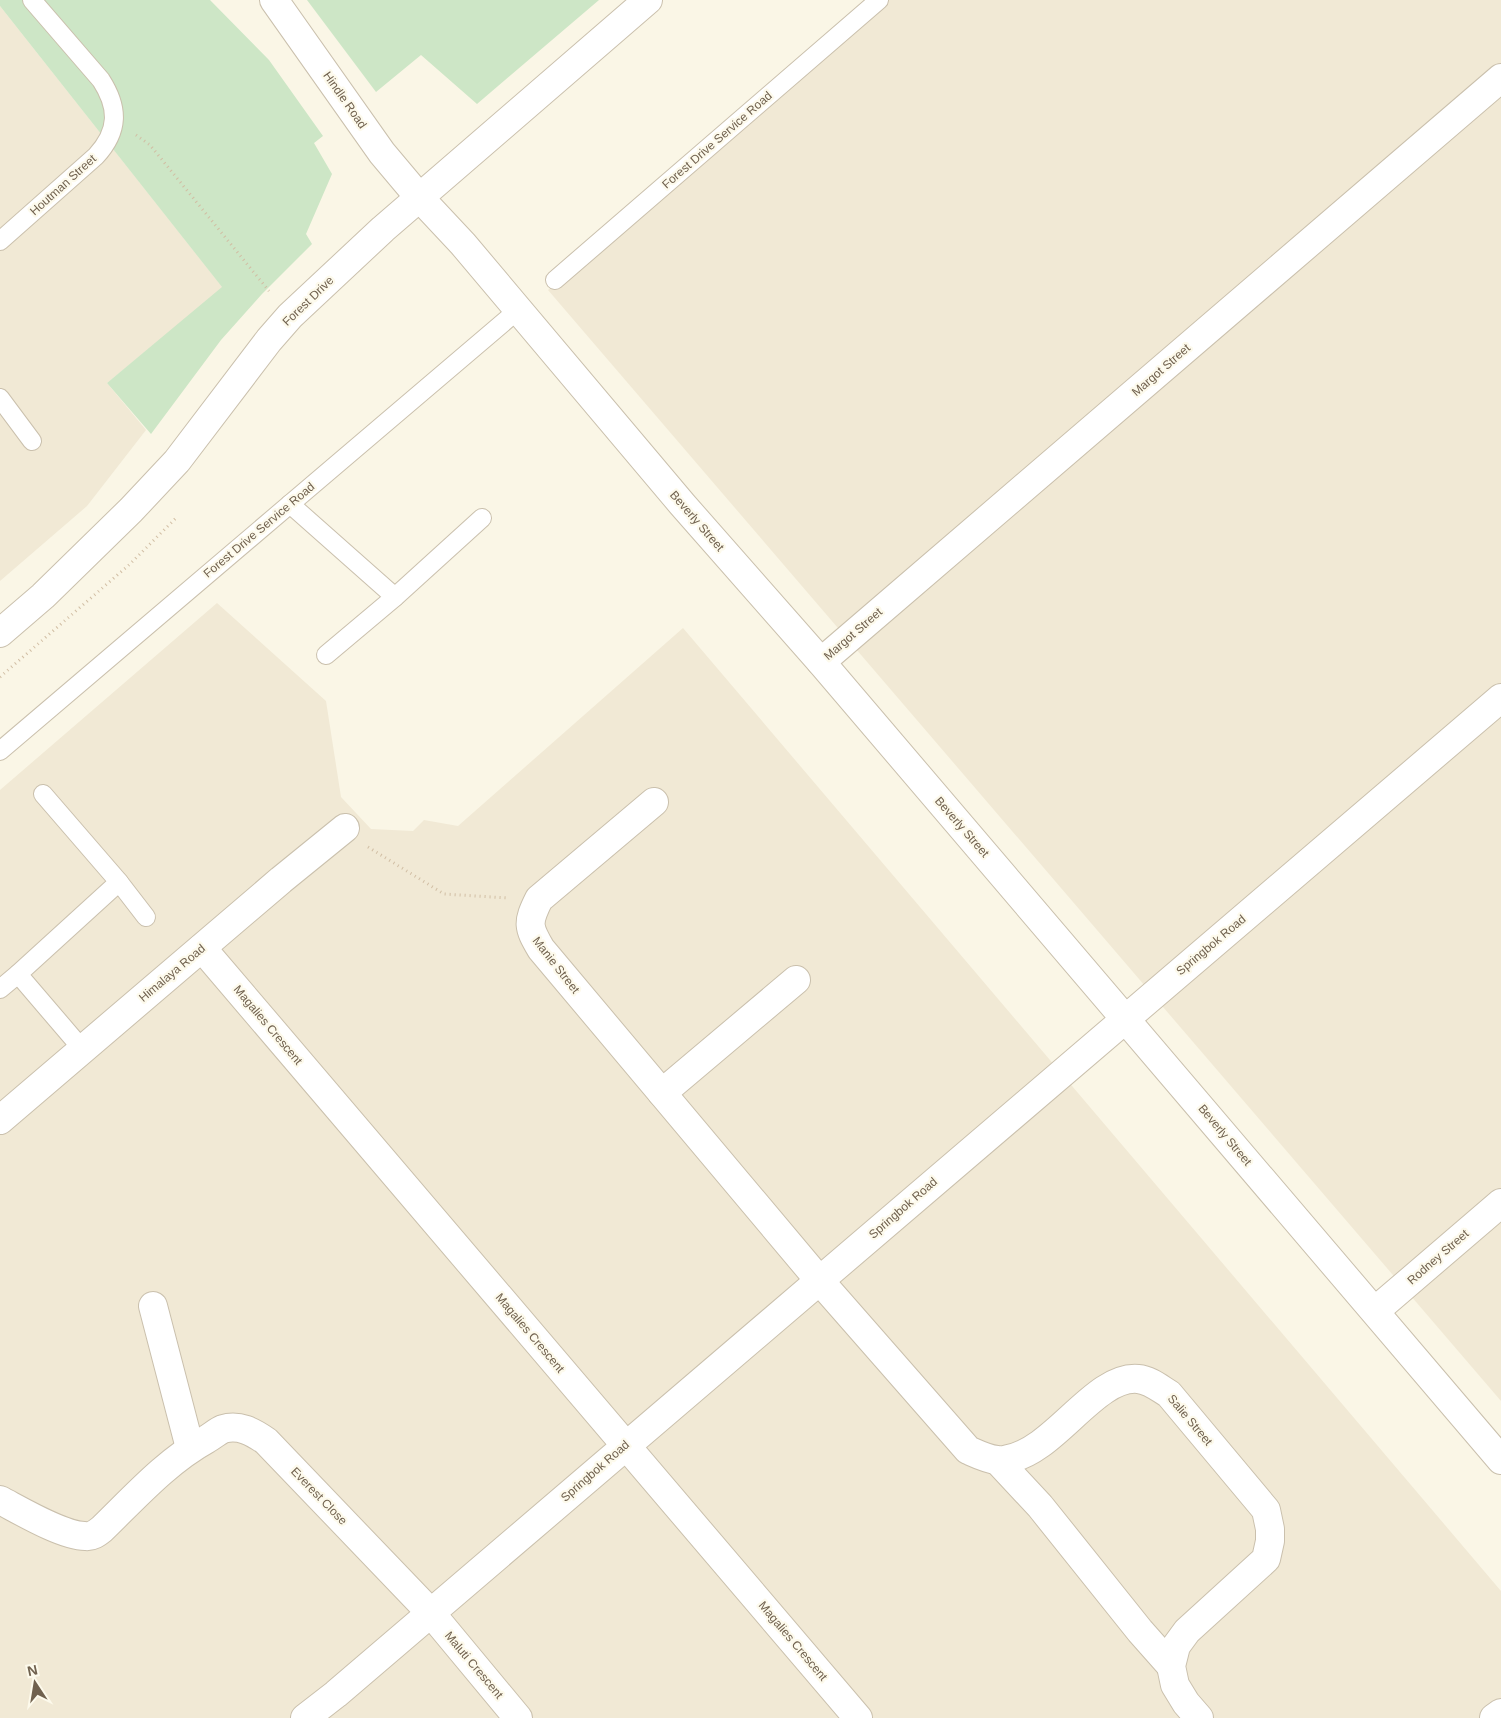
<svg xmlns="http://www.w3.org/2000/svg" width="1501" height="1718" font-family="Helvetica,sans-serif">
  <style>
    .residential { fill: #f1e9d5 }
    .green { fill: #cde6c6 }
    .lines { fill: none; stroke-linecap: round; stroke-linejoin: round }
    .service-casing { stroke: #cac0ad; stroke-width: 20 }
    .minor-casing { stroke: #cac0ad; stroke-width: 30 }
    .tertiary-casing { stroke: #cac0ad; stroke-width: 30 }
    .path { stroke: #d1bea4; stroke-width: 3; stroke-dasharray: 1 4; stroke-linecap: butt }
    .service { stroke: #fff; stroke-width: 18 }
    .minor { stroke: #fff; stroke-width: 28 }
    .tertiary { stroke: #fff; stroke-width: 28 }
    .labels { text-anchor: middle; stroke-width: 4.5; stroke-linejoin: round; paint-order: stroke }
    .street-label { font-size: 12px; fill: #70614e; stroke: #fdfaec }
  </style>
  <rect width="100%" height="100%" fill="#faf6e6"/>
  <g class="residential">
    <polygon points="883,0 1501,0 1501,1401 548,290"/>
    <polygon points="0,6 223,288 107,383 146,430 87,506 0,581"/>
    <polygon points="217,603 326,701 341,797 371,829 413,831 424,820 458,826 683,628 1501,1591 1501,1718 0,1718 0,790"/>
  </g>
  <g class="green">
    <polygon points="0,0 210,0 269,60 323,136 314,143 332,174 306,234 312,244 262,294 221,340 151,434 107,383 222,287 0,6"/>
    <polygon points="307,0 599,0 477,104 421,55 376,92"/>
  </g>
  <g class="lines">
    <g class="service-casing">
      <g id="service">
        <path d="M0 241 96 156C119 131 119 108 101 80L32 0"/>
        <polyline points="555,280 879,0"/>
        <polyline points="0,398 32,441"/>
        <polyline points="290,504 395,597 482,518"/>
        <polyline points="326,655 395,597"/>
        <polyline points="0,751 518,310"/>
        <polyline points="43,794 119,882 18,974 83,1050"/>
        <polyline points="119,882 146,917"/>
        <polyline points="0,989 18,974"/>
      </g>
    </g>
    <g class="minor-casing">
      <g id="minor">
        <polyline points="821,662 1501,78"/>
        <path d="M654 802 539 899C527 923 528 927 541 949L819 1280 968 1450C977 1454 987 1459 997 1460 1000 1461 1004 1460 1008 1459 1055 1451 1095 1375 1138 1379 1150 1380 1159 1388 1169 1394L1266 1510 1270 1529V1541L1266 1559 1187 1631 1176 1646 1171 1666 1175 1685 1186 1703 1199 1718"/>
        <polyline points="202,948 858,1718"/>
        <polyline points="662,1093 796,980"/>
        <polyline points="0,1120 281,880 345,828"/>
        <polyline points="153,1306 190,1448"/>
        <polyline points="1375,1311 1501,1203"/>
        <polyline points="998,1461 1040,1506 1140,1631 1171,1666"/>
        <path d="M0 1500C21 1511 63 1536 85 1536 92 1537 97 1533 102 1529 135 1497 167 1461 207 1439 212 1436 218 1431 223 1429 239 1424 253 1432 266 1441L430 1612 518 1718"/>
        <polyline points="305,1718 336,1694 1501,698"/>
        <polyline points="1494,1718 1501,1713"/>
      </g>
    </g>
    <g class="tertiary-casing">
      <g id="tertiary">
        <polyline points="274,0 382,153 419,197 463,244 682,504 821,662 1501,1460"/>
        <polyline points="0,633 43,596 131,510 177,461 269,340 290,316 383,229 648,0"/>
      </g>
    </g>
    <g class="path">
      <polyline points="136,135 150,145 269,291"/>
      <polyline points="0,677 130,564 177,517"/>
      <polyline points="368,847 444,894 508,898"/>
    </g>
    <use href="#service" class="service"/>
    <use href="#minor" class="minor"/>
    <use href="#tertiary" class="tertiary"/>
  </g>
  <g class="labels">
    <g class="street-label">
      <text transform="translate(345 100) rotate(55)" y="4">Hindle Road</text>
      <text transform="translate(717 140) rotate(-41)" y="4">Forest Drive Service Road</text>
      <text transform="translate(63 185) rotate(-42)" y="4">Houtman Street</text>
      <text transform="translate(308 301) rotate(-44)" y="4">Forest Drive</text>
      <text transform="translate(1161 370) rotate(-41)" y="4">Margot Street</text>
      <text transform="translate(697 521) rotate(49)" y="4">Beverly Street</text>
      <text transform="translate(259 530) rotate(-40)" y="4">Forest Drive Service Road</text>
      <text transform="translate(853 634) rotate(-41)" y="4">Margot Street</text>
      <text transform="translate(962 827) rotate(49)" y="4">Beverly Street</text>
      <text transform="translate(1211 945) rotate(-40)" y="4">Springbok Road</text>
      <text transform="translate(556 965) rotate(52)" y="4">Manie Street</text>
      <text transform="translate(172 973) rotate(-40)" y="4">Himalaya Road</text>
      <text transform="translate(268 1025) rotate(50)" y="4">Magalies Crescent</text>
      <text transform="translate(1225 1135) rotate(50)" y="4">Beverly Street</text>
      <text transform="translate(903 1208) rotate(-41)" y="4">Springbok Road</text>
      <text transform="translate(1438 1257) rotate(-41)" y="4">Rodney Street</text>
      <text transform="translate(530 1333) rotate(50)" y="4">Magalies Crescent</text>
      <text transform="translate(1190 1420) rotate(50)" y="4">Salie Street</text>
      <text transform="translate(595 1471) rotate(-41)" y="4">Springbok Road</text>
      <text transform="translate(319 1496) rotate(46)" y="4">Everest Close</text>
      <text transform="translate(793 1641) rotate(50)" y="4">Magalies Crescent</text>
      <text transform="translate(474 1665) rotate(50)" y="4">Maluti Crescent</text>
    </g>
  </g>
  <g transform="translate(35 1683) rotate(348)" stroke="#fdfaec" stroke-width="4" paint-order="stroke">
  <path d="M0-4L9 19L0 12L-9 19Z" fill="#70614e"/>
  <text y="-8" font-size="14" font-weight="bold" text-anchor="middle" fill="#70614e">N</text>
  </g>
</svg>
